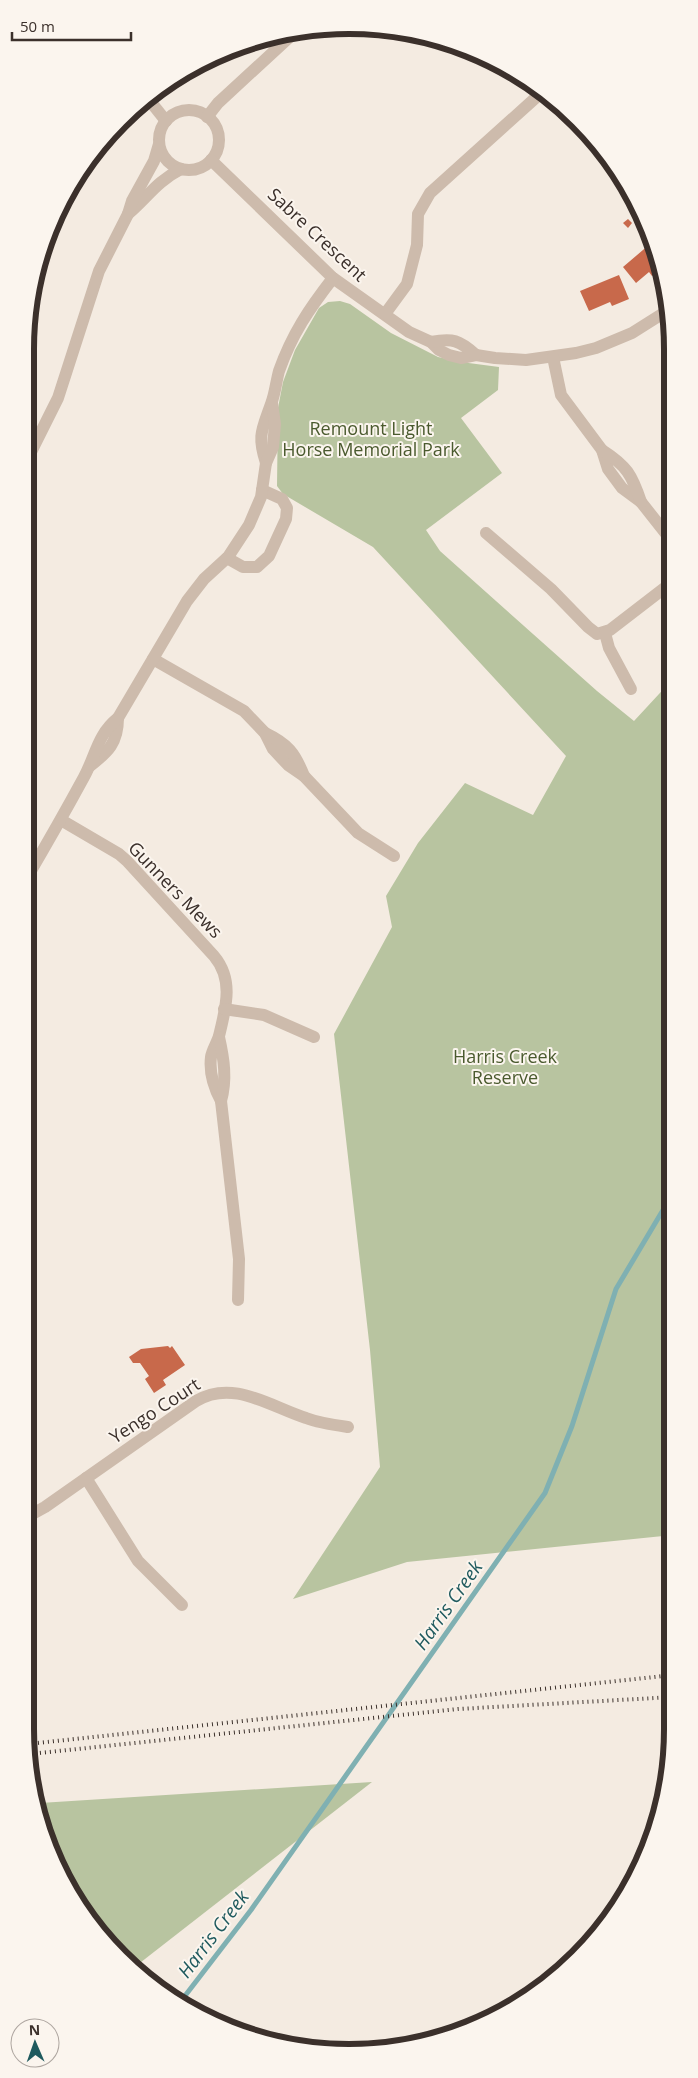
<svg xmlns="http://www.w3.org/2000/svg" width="698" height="2078" font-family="'Open Sans',sans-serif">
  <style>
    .green { fill: #b8c4a0 }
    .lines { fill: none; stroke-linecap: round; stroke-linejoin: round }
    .stream { stroke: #7fb0b2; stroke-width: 5 }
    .building { fill: #c8694b }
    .minor { stroke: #cdbbac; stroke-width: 12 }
    .rail { stroke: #3b302b; stroke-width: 4; stroke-dasharray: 1 4; stroke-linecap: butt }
    .labels { text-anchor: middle; stroke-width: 4; stroke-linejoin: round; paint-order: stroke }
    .street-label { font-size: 18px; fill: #3b302b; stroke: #fbf5ee }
    .park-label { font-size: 18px; fill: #4a5a2e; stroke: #fbf5ee }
    .water-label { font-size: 19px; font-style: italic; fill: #1f5a5e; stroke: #fbf5ee }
    .rim { fill: none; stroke: #3b302b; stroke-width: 6 }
  </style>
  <rect width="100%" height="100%" fill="#f4ebe1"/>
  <g class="green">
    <polygon points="340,301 350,304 391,333 438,357 461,362 499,367 498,390 461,418 502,473 426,530 440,551 597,691 634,721 671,681 673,1535 407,1562 293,1599 380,1467 370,1350 334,1034 392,927 386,896 418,843 465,783 533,815 566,756 373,547 283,494 277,486 278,408 283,382 295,350 319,308 328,302"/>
    <polygon points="372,1782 136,1966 106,1943 50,1853 40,1803"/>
  </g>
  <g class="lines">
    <polyline class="stream" points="181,2001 251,1910 545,1493 572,1426 616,1289 666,1205 672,1190"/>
  </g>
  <g class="building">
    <polygon points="628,219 632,223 628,228 623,223"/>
    <polygon points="650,244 659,270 652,276 649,272 636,283 623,267"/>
    <polygon points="619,275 629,299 612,306 610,302 589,311 580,291"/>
    <polygon points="168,1346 170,1348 172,1346 185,1365 163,1380 166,1385 154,1393 145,1379 149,1376 140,1363 133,1363 129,1357 141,1349"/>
  </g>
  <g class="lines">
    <g class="minor">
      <polyline points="150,101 166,121"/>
      <circle cx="189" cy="140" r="30"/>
      <polyline points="207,117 218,103 295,32"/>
      <polyline points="211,160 333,278 409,332 431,342 439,350 449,355 461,358 476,355 495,358 526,360 576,353 596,348 632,333 670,309"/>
      <path d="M128 214C148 197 156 182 181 169"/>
      <polyline points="385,314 407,284 417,245 418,214 430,193 541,93"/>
      <path d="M431 342C453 338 459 340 476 355"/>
      <polyline points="553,357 561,395 602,450 608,469 622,488 641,502 671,540"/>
      <path d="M602 450C627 466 632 475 641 502"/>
      <path d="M266 463C257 435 262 430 271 404 275 394 276 382 279 371 292 334 309 309 333 278"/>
      <polyline points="25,464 58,398 99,271 128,214 132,201 154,161 159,144"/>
      <polyline points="486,533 551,589 588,627 597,634 610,630 671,583"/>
      <polyline points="227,558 243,567 257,567 269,556 286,519 287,508 282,499 262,490"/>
      <polyline points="605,633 609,648 631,689"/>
      <polyline points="153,659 244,711 265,733 273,749 288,765 304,776 358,833 394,856"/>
      <path d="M265 733C288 744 295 753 304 776"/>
      <path d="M90 766C108 752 118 743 118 718"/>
      <path d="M61 820 119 854 127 861 214 956C234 980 226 1007 219 1036 217 1043 212 1050 211 1057 209 1073 214 1088 221 1101L239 1259 238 1300"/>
      <path d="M25 881C45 847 65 812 84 777 96 755 97 735 118 718L187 601 204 579 228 557 249 525 261 497 266 463 273 447 275 424 272 403"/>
      <polyline points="224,1009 264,1015 314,1037"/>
      <path d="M219 1037C224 1059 227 1079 221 1101"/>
      <polyline points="86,1478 138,1561 182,1605"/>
      <path d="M25 1518 45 1507 196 1401C233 1379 269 1406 306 1418 319 1423 334 1425 348 1427"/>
    </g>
    <g class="rail">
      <polyline points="28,1744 673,1675"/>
      <polyline points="30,1754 458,1709 673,1697"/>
    </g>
  </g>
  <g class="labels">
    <g class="street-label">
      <text transform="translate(317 235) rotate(43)" y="6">Sabre Crescent</text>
      <text transform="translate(175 890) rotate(46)" y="6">Gunners Mews</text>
      <text transform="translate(155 1411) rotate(-33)" y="6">Yengo Court</text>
    </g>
    <g class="park-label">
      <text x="371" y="435">Remount Light<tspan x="371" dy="21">Horse Memorial Park</tspan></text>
      <text x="505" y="1063">Harris Creek<tspan x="505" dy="21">Reserve</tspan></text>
    </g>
    <g class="water-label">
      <text transform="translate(448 1605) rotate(-55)" y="7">Harris Creek</text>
      <text transform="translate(213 1934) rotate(-53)" y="7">Harris Creek</text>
    </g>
  </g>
  <path d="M0 0H698V2078H0ZM349 34H349A315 315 0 0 1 664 349V1729A315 315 0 0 1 349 2044H349A315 315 0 0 1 34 1729V349A315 315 0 0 1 349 34Z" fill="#fbf5ee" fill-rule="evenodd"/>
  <path class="rim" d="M349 34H349A315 315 0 0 1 664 349V1729A315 315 0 0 1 349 2044H349A315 315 0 0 1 34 1729V349A315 315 0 0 1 349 34Z"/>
  <g transform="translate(35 2043) rotate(358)"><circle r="24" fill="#fbf5ee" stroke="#aea6a0"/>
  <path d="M0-4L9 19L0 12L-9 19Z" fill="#1f5a5e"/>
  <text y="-8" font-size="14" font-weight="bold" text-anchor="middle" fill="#3b302b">N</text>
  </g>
  <path d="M12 32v8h119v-8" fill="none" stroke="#3b302b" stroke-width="2.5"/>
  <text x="20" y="32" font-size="15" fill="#3b302b" stroke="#fbf5ee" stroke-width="4" paint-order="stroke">50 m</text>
</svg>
